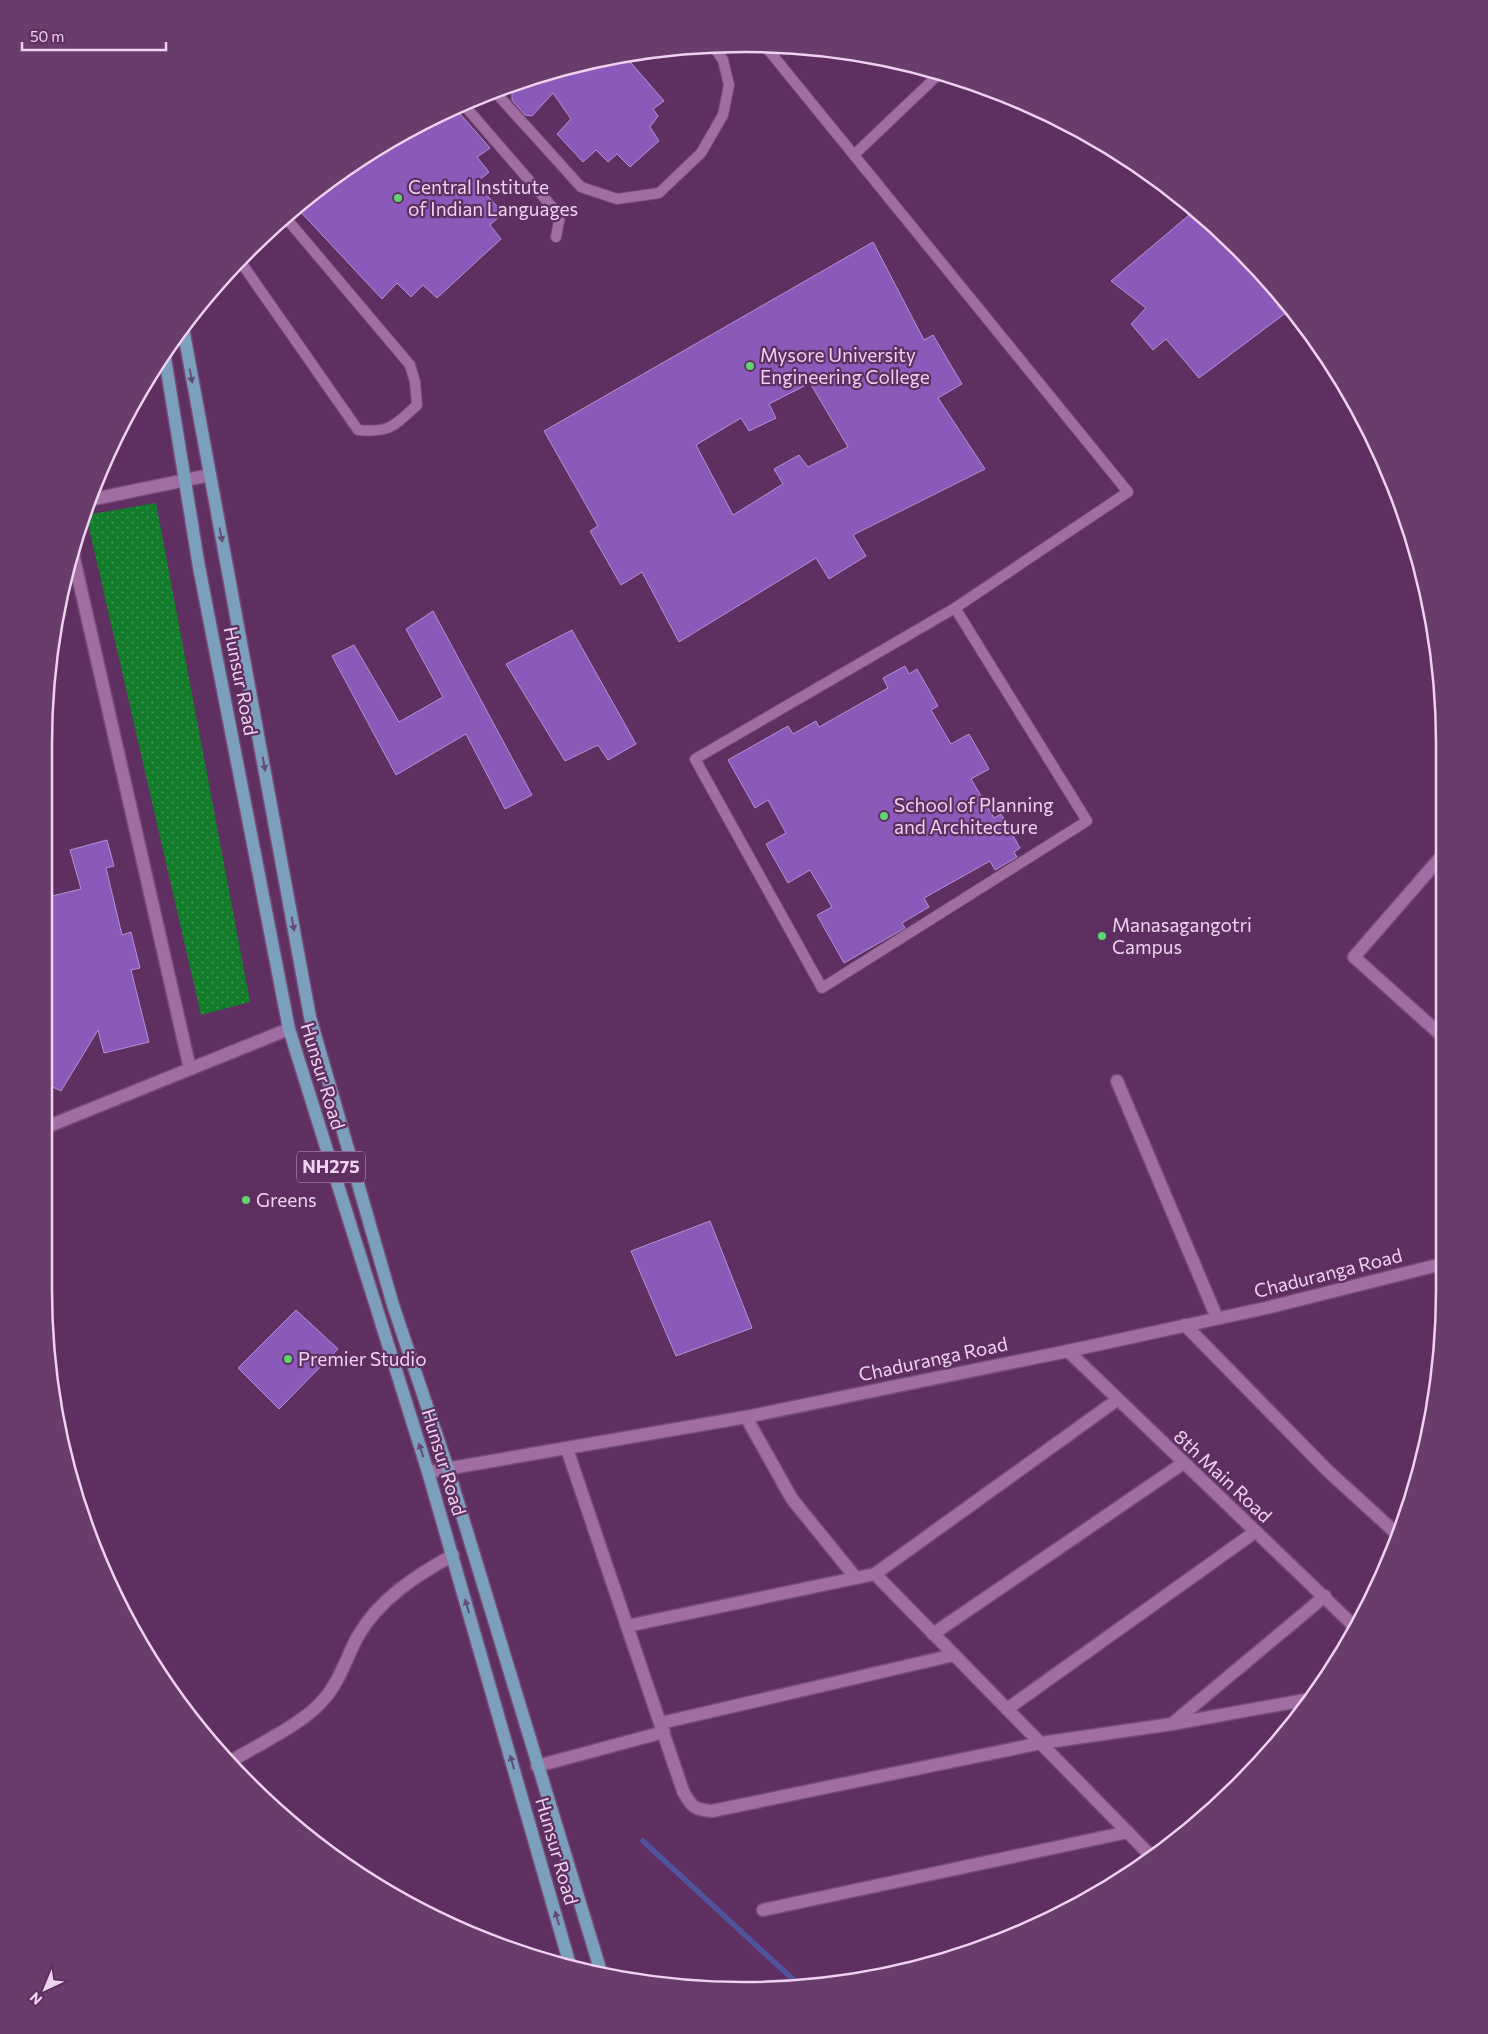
<svg xmlns="http://www.w3.org/2000/svg" width="1488" height="2034" font-family="Commissioner,sans-serif">
  <style>
    .park { fill: url(#park-dots) }
    .lines { fill: none; stroke-linecap: round; stroke-linejoin: round }
    .stream { stroke: #4f559c; stroke-width: 5.5 }
    .building { fill: #8b59b9; stroke: #b293d4; fill-rule: evenodd }
    .lane-casing { stroke: #764c77; stroke-width: 12 }
    .street-casing { stroke: #764c77; stroke-width: 15 }
    .secondary-casing { stroke: #764c77; stroke-width: 15 }
    .primary-casing { stroke: #764c77; stroke-width: 15 }
    .lane { stroke: #a16da2; stroke-width: 10 }
    .street { stroke: #a16da2; stroke-width: 12 }
    .secondary { stroke: #a16da2; stroke-width: 12 }
    .primary { stroke: #7b9fbc; stroke-width: 12 }
    .oneway { fill: #654b77 }
    .poi-dot { fill: #5dd56c; stroke: #5e2f60; stroke-width: 2 }
    .labels { text-anchor: middle; stroke-width: 4.5; stroke-linejoin: round; paint-order: stroke }
    .shield { fill: #5e2f60; stroke: #c4a1c4; stroke-width: 1 }
    .shield-label { font-size: 18px; font-weight: bold; fill: #efd2ef }
    .poi-label { font-size: 19px; fill: #efd2ef; stroke: #5e2f60; text-anchor: start }
    .street-label { font-size: 19px; fill: #efd2ef; stroke: #5e2f60 }
    .rim { fill: none; stroke: #efd2ef; stroke-width: 2.5 }
  </style>
  <defs>
    <pattern id="park-dots" width="8" height="8" patternUnits="userSpaceOnUse" patternTransform="scale(1.25)"><rect width="8" height="8" fill="#137c2a"/><path d="M2 2h.1M6 6h.1" fill="none" stroke="#419454" stroke-width="1.8" stroke-linecap="round"/></pattern>
  </defs>
  <rect width="100%" height="100%" fill="#5e2f60"/>
  <polygon class="park" points="156,503 250,1002 201,1015 86,515"/>
  <g class="lines">
    <polyline class="stream" points="643,1841 798,1984"/>
  </g>
  <g class="building">
    <polygon points="626,57 664,101 653,109 658,116 650,127 659,141 630,167 617,154 608,162 596,150 583,162 557,134 571,119 553,93 532,116 525,115 512,100 512,89 515,85 562,68"/>
    <polygon points="455,108 490,148 477,157 489,172 476,183 503,213 490,225 501,239 437,298 423,285 411,297 397,283 382,299 297,208 317,189 434,116"/>
    <polygon points="1195,210 1205,217 1291,309 1199,378 1166,339 1153,350 1131,324 1146,308 1111,281"/>
    <path d="M873 242 924 340 933 335 962 384 938 398 985 469 853 535 866 556 829 579 816 558 679 642 642 572 621 585 590 531 598 526 544 431ZM810 383 848 447 808 467 799 455 774 469 783 484 733 515 696 445 741 418 749 431 776 418 769 404Z"/>
    <polygon points="433,611 532,795 505,809 466,734 396,775 332,656 354,645 399,722 443,697 406,629"/>
    <polygon points="572,630 636,744 608,760 598,745 565,761 506,664"/>
    <polygon points="905,666 909,674 917,669 938,706 931,710 951,744 969,734 989,769 971,779 994,818 1001,814 1020,848 1014,852 1017,857 995,870 990,861 924,898 929,907 902,923 905,928 844,963 817,915 832,907 810,870 788,883 766,844 786,833 768,800 755,808 728,760 788,726 793,734 816,721 819,727 888,688 883,678"/>
    <polygon points="107,840 114,866 106,868 122,935 131,932 140,968 131,970 149,1042 104,1053 98,1030 61,1091 44,1083 44,898 81,889 70,850"/>
    <polygon points="710,1221 752,1328 676,1356 631,1251"/>
    <polygon points="296,1310 338,1349 279,1409 238,1368"/>
  </g>
  <g class="lines">
    <g class="lane-casing">
      <g id="lane">
        <polyline points="766,47 1128,492 955,608 695,759 822,988 1087,821 955,608"/>
        <polyline points="496,93 581,187 617,199 659,193 701,153 723,115 729,85 723,60 713,46"/>
        <polyline points="464,105 560,216 556,237"/>
        <polyline points="855,154 939,74"/>
        <path d="M240 261 358 430C390 433 394 426 417 405L415 382 410 365 286 218"/>
      </g>
    </g>
    <g class="street-casing">
      <g id="street">
        <polyline points="89,500 210,475"/>
        <polyline points="72,550 190,1069"/>
        <polyline points="1440,858 1354,957 1441,1035"/>
        <polyline points="1117,1081 1217,1318"/>
        <polyline points="44,1128 289,1029"/>
        <polyline points="1185,1325 1327,1470 1397,1534"/>
        <polyline points="1068,1351 1354,1626"/>
        <polyline points="746,1417 792,1499 856,1578"/>
        <path d="M567 1449 683 1791C691 1806 694 1810 712 1811L1041 1743 1172 1724 1305 1700"/>
        <polyline points="875,1574 1151,1856"/>
        <polyline points="627,1626 875,1574 1117,1400"/>
        <polyline points="933,1634 1182,1464"/>
        <polyline points="1007,1709 1255,1532"/>
        <polyline points="661,1723 954,1655"/>
        <polyline points="1173,1723 1325,1596"/>
        <path d="M233 1760C259 1744 306 1722 324 1699 340 1681 347 1656 358 1636 379 1599 417 1575 453 1555"/>
        <polyline points="537,1766 664,1732"/>
        <polyline points="763,1910 1128,1832"/>
      </g>
    </g>
    <g class="secondary-casing">
      <polyline id="secondary" points="428,1472 746,1417 1068,1351 1266,1308 1442,1264"/>
    </g>
    <g class="primary-casing">
      <g id="primary">
        <polyline points="183,328 310,1017 393,1305 448,1469 601,1972"/>
        <polyline points="164,352 199,567 289,1029 428,1472 570,1965"/>
      </g>
    </g>
    <use href="#lane" class="lane"/>
    <use href="#street" class="street"/>
    <use href="#secondary" class="secondary"/>
    <use href="#primary" class="primary"/>
  </g>
  <defs><path id="oneway-solid" d="M-6-.8H1V-3.2L6.5 0L1 3.2V.8H-6Z" transform="scale(1.25)"/></defs>
  <g class="oneway">
    <use href="#oneway-solid" transform="translate(191 376) rotate(80)"/>
    <use href="#oneway-solid" transform="translate(221 535) rotate(79)"/>
    <use href="#oneway-solid" transform="translate(264 764) rotate(80)"/>
    <use href="#oneway-solid" transform="translate(293 924) rotate(80)"/>
    <use href="#oneway-solid" transform="translate(421 1450) rotate(-108)"/>
    <use href="#oneway-solid" transform="translate(467 1606) rotate(-106)"/>
    <use href="#oneway-solid" transform="translate(512 1762) rotate(-106)"/>
    <use href="#oneway-solid" transform="translate(557 1918) rotate(-106)"/>
  </g>
  <g class="poi-dot">
    <circle cx="398" cy="198" r="5"/>
    <circle cx="750" cy="366" r="5"/>
    <circle cx="884" cy="816" r="5"/>
    <circle cx="1102" cy="936" r="5"/>
    <circle cx="246" cy="1200" r="5"/>
    <circle cx="288" cy="1359" r="5"/>
  </g>
  <g class="labels">
    <rect class="shield" x="297" y="1151.5" width="68" height="31" rx="4"/>
    <g class="shield-label">
      <text x="331" y="1173">NH275</text>
    </g>
    <g class="poi-label">
      <text x="408" y="194">Central Institute<tspan x="408" dy="22">of Indian Languages</tspan></text>
      <text x="760" y="362">Mysore University<tspan x="760" dy="22">Engineering College</tspan></text>
      <text x="894" y="812">School of Planning<tspan x="894" dy="22">and Architecture</tspan></text>
      <text x="1112" y="932">Manasagangotri<tspan x="1112" dy="22">Campus</tspan></text>
      <text x="256" y="1207">Greens</text>
      <text x="298" y="1366">Premier Studio</text>
    </g>
    <g class="street-label">
      <text transform="translate(241 681) rotate(79)" y="7">Hunsur Road</text>
      <text transform="translate(323 1076) rotate(73)" y="7">Hunsur Road</text>
      <text transform="translate(1328 1273) rotate(-14)" y="7">Chaduranga Road</text>
      <text transform="translate(933 1359) rotate(-12)" y="7">Chaduranga Road</text>
      <text transform="translate(444 1462) rotate(73)" y="7">Hunsur Road</text>
      <text transform="translate(1223 1476) rotate(43)" y="7">8th Main Road</text>
      <text transform="translate(557 1851) rotate(74)" y="7">Hunsur Road</text>
    </g>
  </g>
  <path d="M0 0H1488V2034H0ZM744 52H744A692 692 0 0 1 1436 744V1290A692 692 0 0 1 744 1982H744A692 692 0 0 1 52 1290V744A692 692 0 0 1 744 52Z" fill="#6a3c6b" fill-rule="evenodd"/>
  <path class="rim" d="M744 52H744A692 692 0 0 1 1436 744V1290A692 692 0 0 1 744 1982H744A692 692 0 0 1 52 1290V744A692 692 0 0 1 744 52Z"/>
  <g transform="translate(45 1989) rotate(224)" stroke="#5e2f60" stroke-width="4" paint-order="stroke">
  <path d="M0-4L9 19L0 12L-9 19Z" fill="#efd2ef"/>
  <text y="-8" font-size="14" font-weight="bold" text-anchor="middle" fill="#efd2ef">N</text>
  </g>
  <path d="M22 42v8h144v-8" fill="none" stroke="#efd2ef" stroke-width="2.5"/>
  <text x="30" y="42" font-size="15" fill="#efd2ef" stroke="#5e2f60" stroke-width="4" paint-order="stroke">50 m</text>
</svg>
